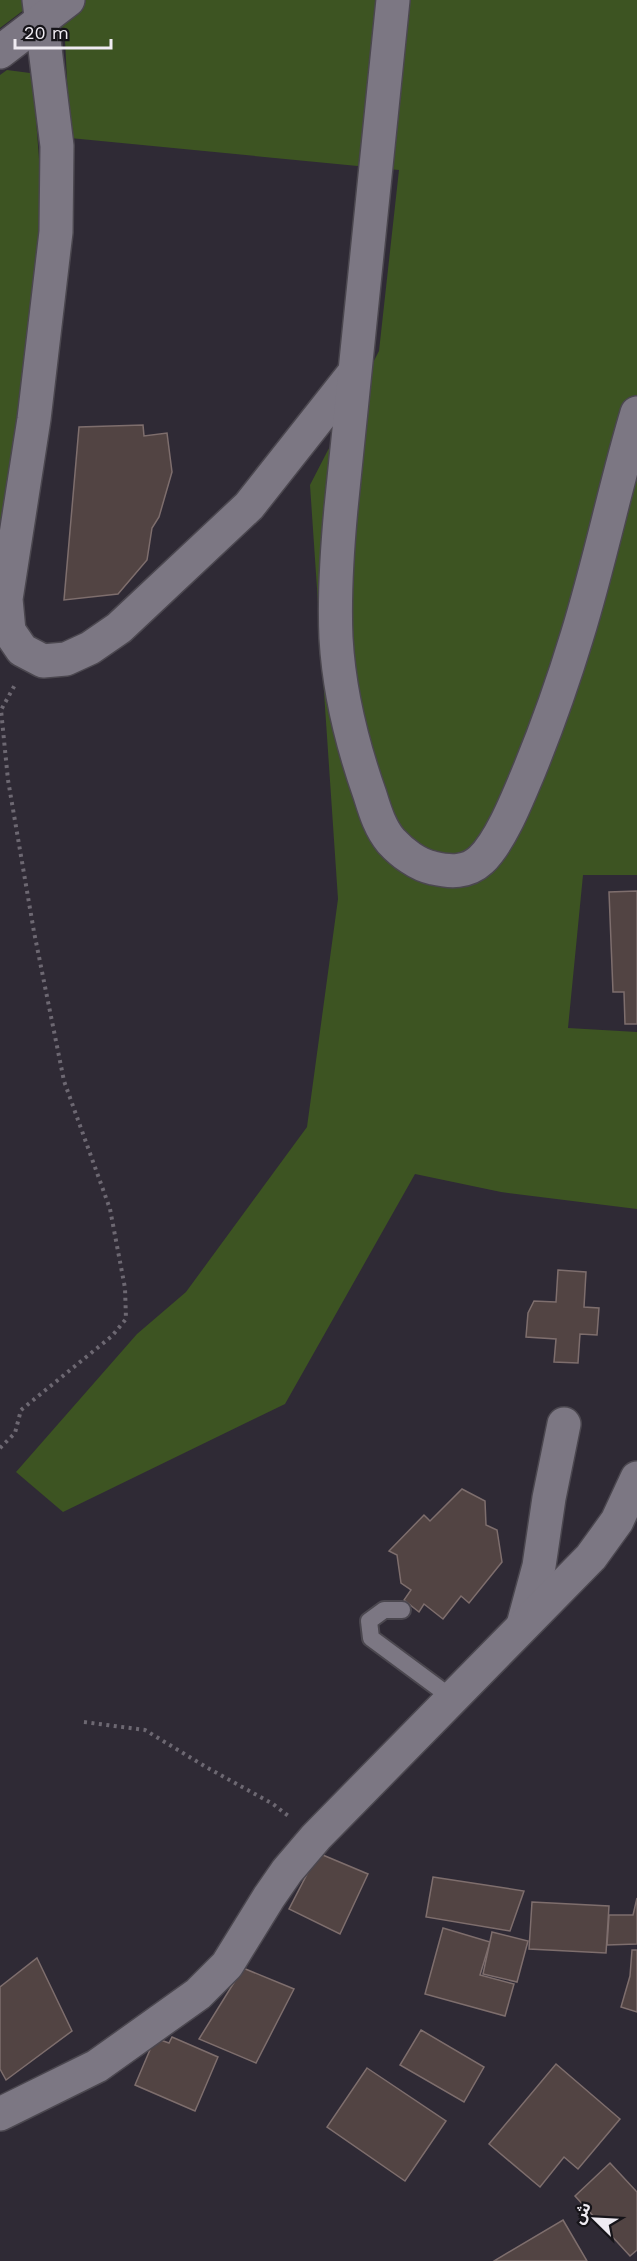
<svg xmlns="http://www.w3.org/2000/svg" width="637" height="2261" font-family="'Work Sans','Noto Sans Arabic',sans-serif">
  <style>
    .green { fill: #3d5422 }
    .building { fill: #524443; stroke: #7e6e6d; stroke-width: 1.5 }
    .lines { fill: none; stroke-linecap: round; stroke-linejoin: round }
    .lane-casing { stroke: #4b474f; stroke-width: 20 }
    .street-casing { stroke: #4b474f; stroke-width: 36 }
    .path { stroke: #6d6872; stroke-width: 4; stroke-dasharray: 3 4.5; stroke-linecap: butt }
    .lane { stroke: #7c7783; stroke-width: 16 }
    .street { stroke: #7c7783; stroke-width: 33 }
  </style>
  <rect width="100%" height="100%" fill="#2f2a35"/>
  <g class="green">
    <polygon points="0,0 37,0 0,28"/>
    <polygon points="56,0 637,0 637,875 583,875 568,1028 637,1032 637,1209 501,1192 415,1174 285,1404 63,1512 16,1472 137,1334 186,1292 307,1127 338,899 310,485 379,351 399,170 70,138 65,40"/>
    <polygon points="7,70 30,73 34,93 45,237 0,626 0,75"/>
  </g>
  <g class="building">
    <polygon points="143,425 144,436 167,433 172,472 159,517 152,528 147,560 118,594 64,600 79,427"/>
    <polygon points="637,891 637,1024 625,1024 624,992 613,992 609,892"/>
    <polygon points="558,1270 586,1272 584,1307 599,1308 597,1335 580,1334 578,1363 554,1362 556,1339 526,1337 528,1313 534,1301 556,1302"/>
    <polygon points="462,1489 485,1501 486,1525 497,1530 502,1562 469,1603 461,1596 443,1619 424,1604 419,1612 404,1600 411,1590 401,1583 397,1555 389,1551 424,1515 430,1521"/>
    <polygon points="318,1853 368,1874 340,1934 289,1909"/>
    <polygon points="433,1877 524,1891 510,1931 426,1917"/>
    <polygon points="637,1898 637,1944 607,1945 609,1915 633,1915"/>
    <polygon points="532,1902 609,1906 606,1953 529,1949"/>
    <polygon points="443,1928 490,1942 480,1975 514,1984 505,2016 425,1994"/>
    <polygon points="492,1932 528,1941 517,1982 483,1974"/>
    <polygon points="632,1950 637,1950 637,2012 621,2007 630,1976"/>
    <polygon points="37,1958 72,2031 6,2080 0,2069 0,1987"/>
    <polygon points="243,1968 294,1989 256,2063 199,2039"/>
    <polygon points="421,2030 484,2067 464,2102 400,2065"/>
    <polygon points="172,2037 218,2057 195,2111 135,2085 155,2038 169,2043"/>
    <polygon points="556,2064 620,2119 578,2169 564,2157 540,2187 489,2144"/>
    <polygon points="367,2068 446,2121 405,2181 327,2127"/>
    <polygon points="610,2163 637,2192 637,2250 630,2256 575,2196"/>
    <polygon points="563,2220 587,2261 494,2261"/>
  </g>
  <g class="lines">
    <g class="lane-casing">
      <polyline id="lane" points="402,1610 384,1610 369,1621 371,1638 452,1698"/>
    </g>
    <g class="street-casing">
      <g id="street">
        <polyline points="39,0 57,146 56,232 34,419 6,599 9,631 22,650 43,661 66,659 90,648 119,628 249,506 354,373"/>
        <path d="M393 0 341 508C337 551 334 594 336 638 339 692 352 744 370 795 375 811 380 828 391 841 402 853 418 865 433 868 450 872 467 873 481 860 501 841 518 797 529 771 547 727 563 682 577 636 600 562 615 486 637 413"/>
        <polyline points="0,52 68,0"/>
        <polyline points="523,1625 539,1566 549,1498 564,1424"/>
        <polyline points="0,2114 97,2066 198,1994 227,1965 269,1897 287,1871 316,1837 591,1557 617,1521 637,1478"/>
      </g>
    </g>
    <g class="path">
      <polyline points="0,1448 15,1433 21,1410 112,1336 126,1319 125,1288 110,1209 64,1081 34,932 8,780 1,710 16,683"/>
      <polyline points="84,1722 145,1730 206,1767 273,1804 291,1818"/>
    </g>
    <use href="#lane" class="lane"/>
    <use href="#street" class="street"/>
  </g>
  <g transform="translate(595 2219) rotate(294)" stroke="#161419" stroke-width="4.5" paint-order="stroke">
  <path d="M0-4.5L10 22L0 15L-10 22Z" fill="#efebf2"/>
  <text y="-9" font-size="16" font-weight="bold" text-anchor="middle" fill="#efebf2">ش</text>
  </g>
  <path d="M15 39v9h96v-9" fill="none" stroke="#efebf2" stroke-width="3"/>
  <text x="24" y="39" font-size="18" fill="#efebf2" stroke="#161419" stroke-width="4.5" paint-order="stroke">20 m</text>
</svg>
